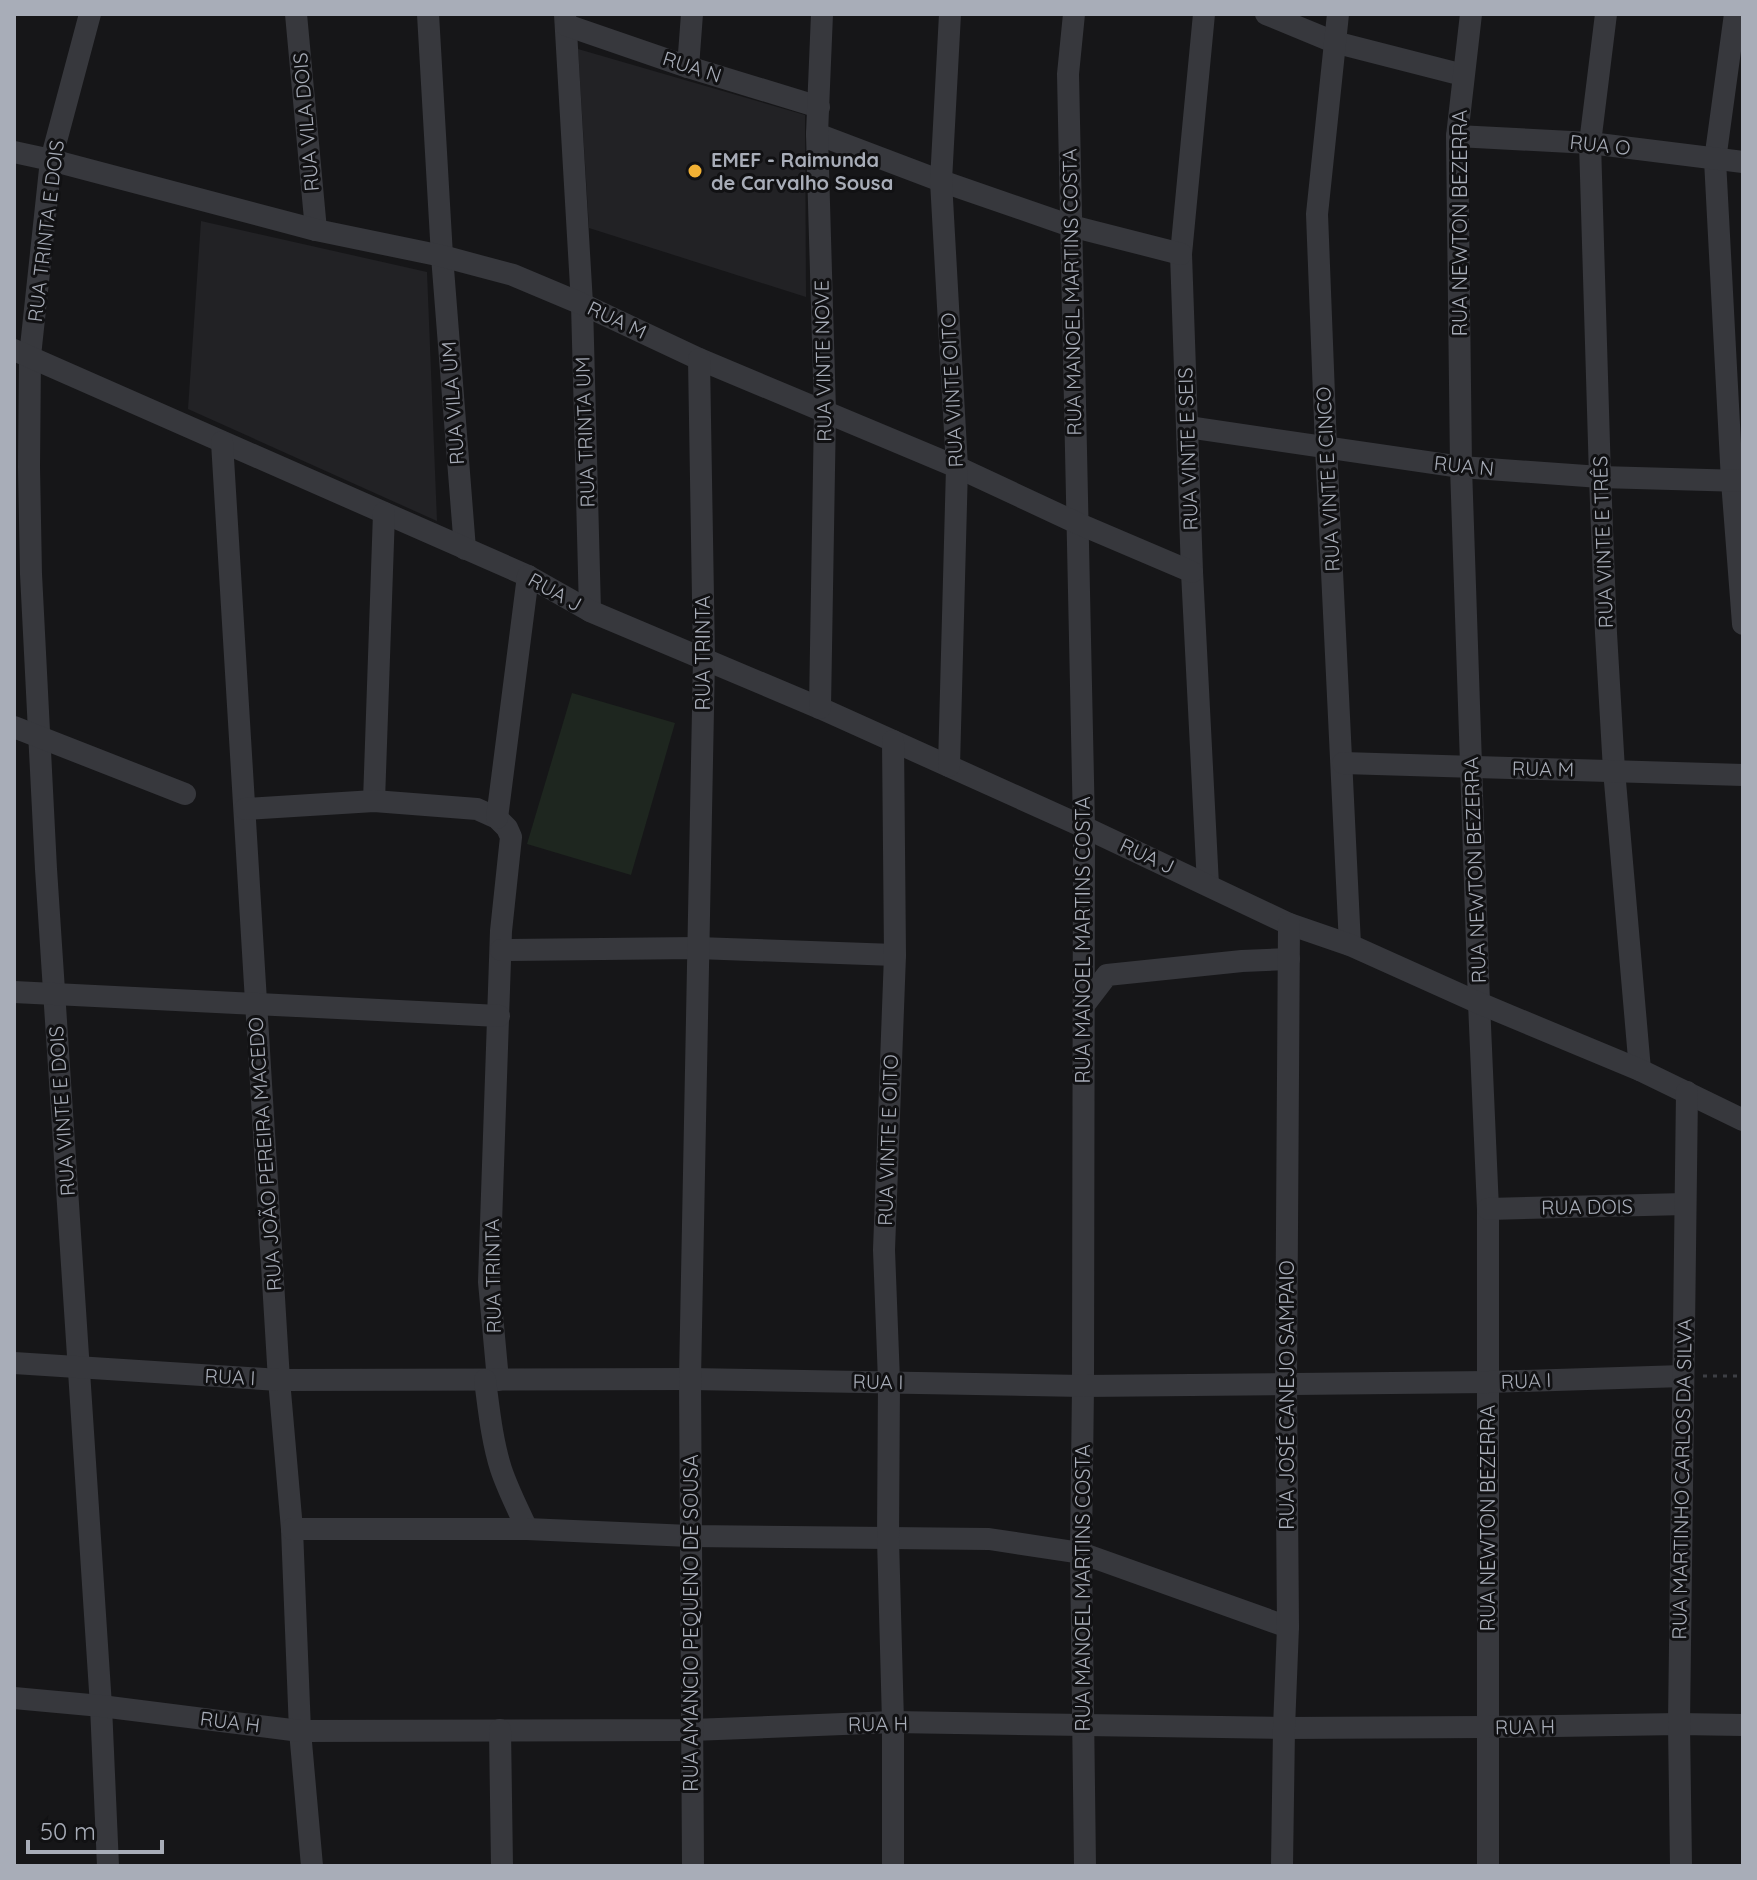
<svg xmlns="http://www.w3.org/2000/svg" width="1757" height="1880" font-family="Quicksand,sans-serif">
  <style>
    .built { fill: #222225 }
    .green { fill: #1e261f }
    .lines { fill: none; stroke-linecap: round; stroke-linejoin: round }
    .path { stroke: #3d3f44; stroke-width: 3; stroke-dasharray: 4 6; stroke-linecap: butt }
    .minor { stroke: #37383d; stroke-width: 22 }
    .poi-dot { fill: #f2b134; stroke: #111113; stroke-width: 3 }
    .labels { text-anchor: middle; stroke-width: 6; stroke-linejoin: round; paint-order: stroke }
    .street-label { font-size: 20px; fill: #a8adb8; stroke: #111113 }
    .poi-label { font-size: 20px; font-weight: bold; fill: #a8adb8; stroke: #111113; text-anchor: start }
  </style>
  <rect width="100%" height="100%" fill="#161618"/>
  <g class="built">
    <polygon points="578,49 805,115 806,297 589,228"/>
    <polygon points="201,221 427,272 437,521 188,409"/>
  </g>
  <polygon class="green" points="572,693 675,723 631,875 527,844"/>
  <g class="lines">
    <polyline class="path" points="1703,1376 1743,1376"/>
    <g class="minor">
      <polyline points="90,14 51,160 30,356 29,467 31,574 46,869 101,1706 108,1866"/>
      <polyline points="296,14 316,230"/>
      <polyline points="428,14 442,256 465,549"/>
      <polyline points="565,14 582,304 590,611"/>
      <polyline points="1074,14 1068,74 1084,827 1083,1386 1081,1553 1085,1866"/>
      <polyline points="1204,14 1181,254 1192,572 1208,885"/>
      <polyline points="1266,14 1334,42 1463,75"/>
      <polyline points="1338,14 1317,214 1326,447 1350,945"/>
      <polyline points="1471,14 1457,136 1461,467 1479,1003 1488,1209 1488,1866"/>
      <polyline points="1606,14 1590,143 1600,477 1606,633 1614,770 1640,1070"/>
      <polyline points="1735,14 1715,160 1732,481 1743,624"/>
      <polyline points="566,25 688,67 819,107"/>
      <polyline points="688,67 692,14"/>
      <polyline points="817,134 941,181 1071,226 1181,254"/>
      <polyline points="1457,136 1590,143 1743,162"/>
      <polyline points="14,152 51,160 316,230 442,256 513,275 582,304 699,359 957,467 1077,523 1192,572"/>
      <polyline points="14,350 528,576 590,611 820,708 1084,827 1289,924 1350,945 1479,1003 1640,1070 1743,1120"/>
      <polyline points="1188,427 1461,467 1600,477 1743,481"/>
      <polyline points="222,442 279,1380 292,1529 300,1731 312,1866"/>
      <polyline points="820,708 825,411 817,134 822,14"/>
      <polyline points="14,727 185,794"/>
      <polyline points="1343,763 1743,775"/>
      <polyline points="949,766 957,467 941,181 950,14"/>
      <polyline points="374,801 384,513"/>
      <polyline points="245,809 374,801 477,809 497,818 507,828 511,837 501,931 489,1282 498,1380"/>
      <polyline points="497,818 528,576"/>
      <polyline points="501,950 697,948 895,955"/>
      <polyline points="14,992 499,1016"/>
      <polyline points="1084,1005 1107,975 1242,961 1289,959"/>
      <polyline points="1488,1209 1685,1204"/>
      <polyline points="14,1363 279,1380 690,1379 1083,1386 1489,1382 1683,1376"/>
      <path d="M485 1380C489 1410 492 1441 501 1469 508 1490 518 1509 527 1529"/>
      <polyline points="292,1529 527,1529 690,1536 989,1539 1081,1553 1288,1627"/>
      <polyline points="14,1698 101,1706 300,1731 692,1730 893,1722 1284,1728 1486,1727 1679,1724 1743,1725"/>
      <polyline points="500,1730 502,1866"/>
      <polyline points="693,1866 690,1379 704,658 699,359"/>
      <polyline points="893,1866 893,1722 888,1539 889,1381 884,1250 895,955 893,741"/>
      <polyline points="1282,1866 1284,1728 1288,1627 1286,1383 1289,924"/>
      <polyline points="1681,1866 1679,1724 1687,1092"/>
    </g>
  </g>
  <circle class="poi-dot" cx="695" cy="171" r="8"/>
  <g class="labels">
    <g class="street-label">
      <text transform="translate(692 67) rotate(18)" y="7">RUA N</text>
      <text transform="translate(306 122) rotate(-95)" y="7">RUA VILA DOIS</text>
      <text transform="translate(1600 145) rotate(6)" y="7">RUA O</text>
      <text transform="translate(1460 223) rotate(-90)" y="7">RUA NEWTON BEZERRA</text>
      <text transform="translate(46 231) rotate(-83)" y="7">RUA TRINTA E DOIS</text>
      <text transform="translate(1072 292) rotate(-91)" y="7">RUA MANOEL MARTINS COSTA</text>
      <text transform="translate(617 320) rotate(25)" y="7">RUA M</text>
      <text transform="translate(823 361) rotate(-91)" y="7">RUA VINTE NOVE</text>
      <text transform="translate(952 390) rotate(-93)" y="7">RUA VINTE OITO</text>
      <text transform="translate(453 403) rotate(-94)" y="7">RUA VILA UM</text>
      <text transform="translate(585 432) rotate(-92)" y="7">RUA TRINTA UM</text>
      <text transform="translate(1188 449) rotate(-92)" y="7">RUA VINTE E SEIS</text>
      <text transform="translate(1464 466) rotate(6)" y="7">RUA N</text>
      <text transform="translate(1328 479) rotate(-93)" y="7">RUA VINTE E CINCO</text>
      <text transform="translate(1603 542) rotate(-92)" y="7">RUA VINTE E TRÊS</text>
      <text transform="translate(555 592) rotate(29)" y="7">RUA J</text>
      <text transform="translate(703 653) rotate(-90)" y="7">RUA TRINTA</text>
      <text transform="translate(1543 769) rotate(1)" y="7">RUA M</text>
      <text transform="translate(1147 856) rotate(25)" y="7">RUA J</text>
      <text transform="translate(1475 870) rotate(-92)" y="7">RUA NEWTON BEZERRA</text>
      <text transform="translate(1083 940) rotate(-90)" y="7">RUA MANOEL MARTINS COSTA</text>
      <text transform="translate(62 1111) rotate(-94)" y="7">RUA VINTE E DOIS</text>
      <text transform="translate(888 1140) rotate(-88)" y="7">RUA VINTE E OITO</text>
      <text transform="translate(265 1154) rotate(-94)" y="7">RUA JOÃO PEREIRA MACEDO</text>
      <text transform="translate(1587 1207) rotate(-1)" y="7">RUA DOIS</text>
      <text transform="translate(493 1276) rotate(-91)" y="7">RUA TRINTA</text>
      <text transform="translate(230 1377) rotate(3)" y="7">RUA I</text>
      <text transform="translate(1526 1381) rotate(-2)" y="7">RUA I</text>
      <text transform="translate(878 1382) rotate(1)" y="7">RUA I</text>
      <text transform="translate(1287 1395) rotate(-90)" y="7">RUA JOSÉ CANEJO SAMPAIO</text>
      <text transform="translate(1682 1479) rotate(-89)" y="7">RUA MARTINHO CARLOS DA SILVA</text>
      <text transform="translate(1488 1518) rotate(-90)" y="7">RUA NEWTON BEZERRA</text>
      <text transform="translate(1083 1588) rotate(-90)" y="7">RUA MANOEL MARTINS COSTA</text>
      <text transform="translate(691 1623) rotate(-90)" y="7">RUA AMANCIO PEQUENO DE SOUSA</text>
      <text transform="translate(230 1722) rotate(7)" y="7">RUA H</text>
      <text transform="translate(878 1724) rotate(-1)" y="7">RUA H</text>
      <text transform="translate(1525 1727) rotate(-1)" y="7">RUA H</text>
    </g>
    <g class="poi-label">
      <text x="711" y="167">EMEF - Raimunda<tspan x="711" dy="23">de Carvalho Sousa</tspan></text>
    </g>
  </g>
  <rect width="1757" height="1880" fill="none" stroke="#a8adb8" stroke-width="32"/>
  <path d="M28 1840v12h134v-12" fill="none" stroke="#a8adb8" stroke-width="4"/>
  <text x="40" y="1840" font-size="24" fill="#a8adb8" stroke="#111113" stroke-width="6" paint-order="stroke">50 m</text>
</svg>
